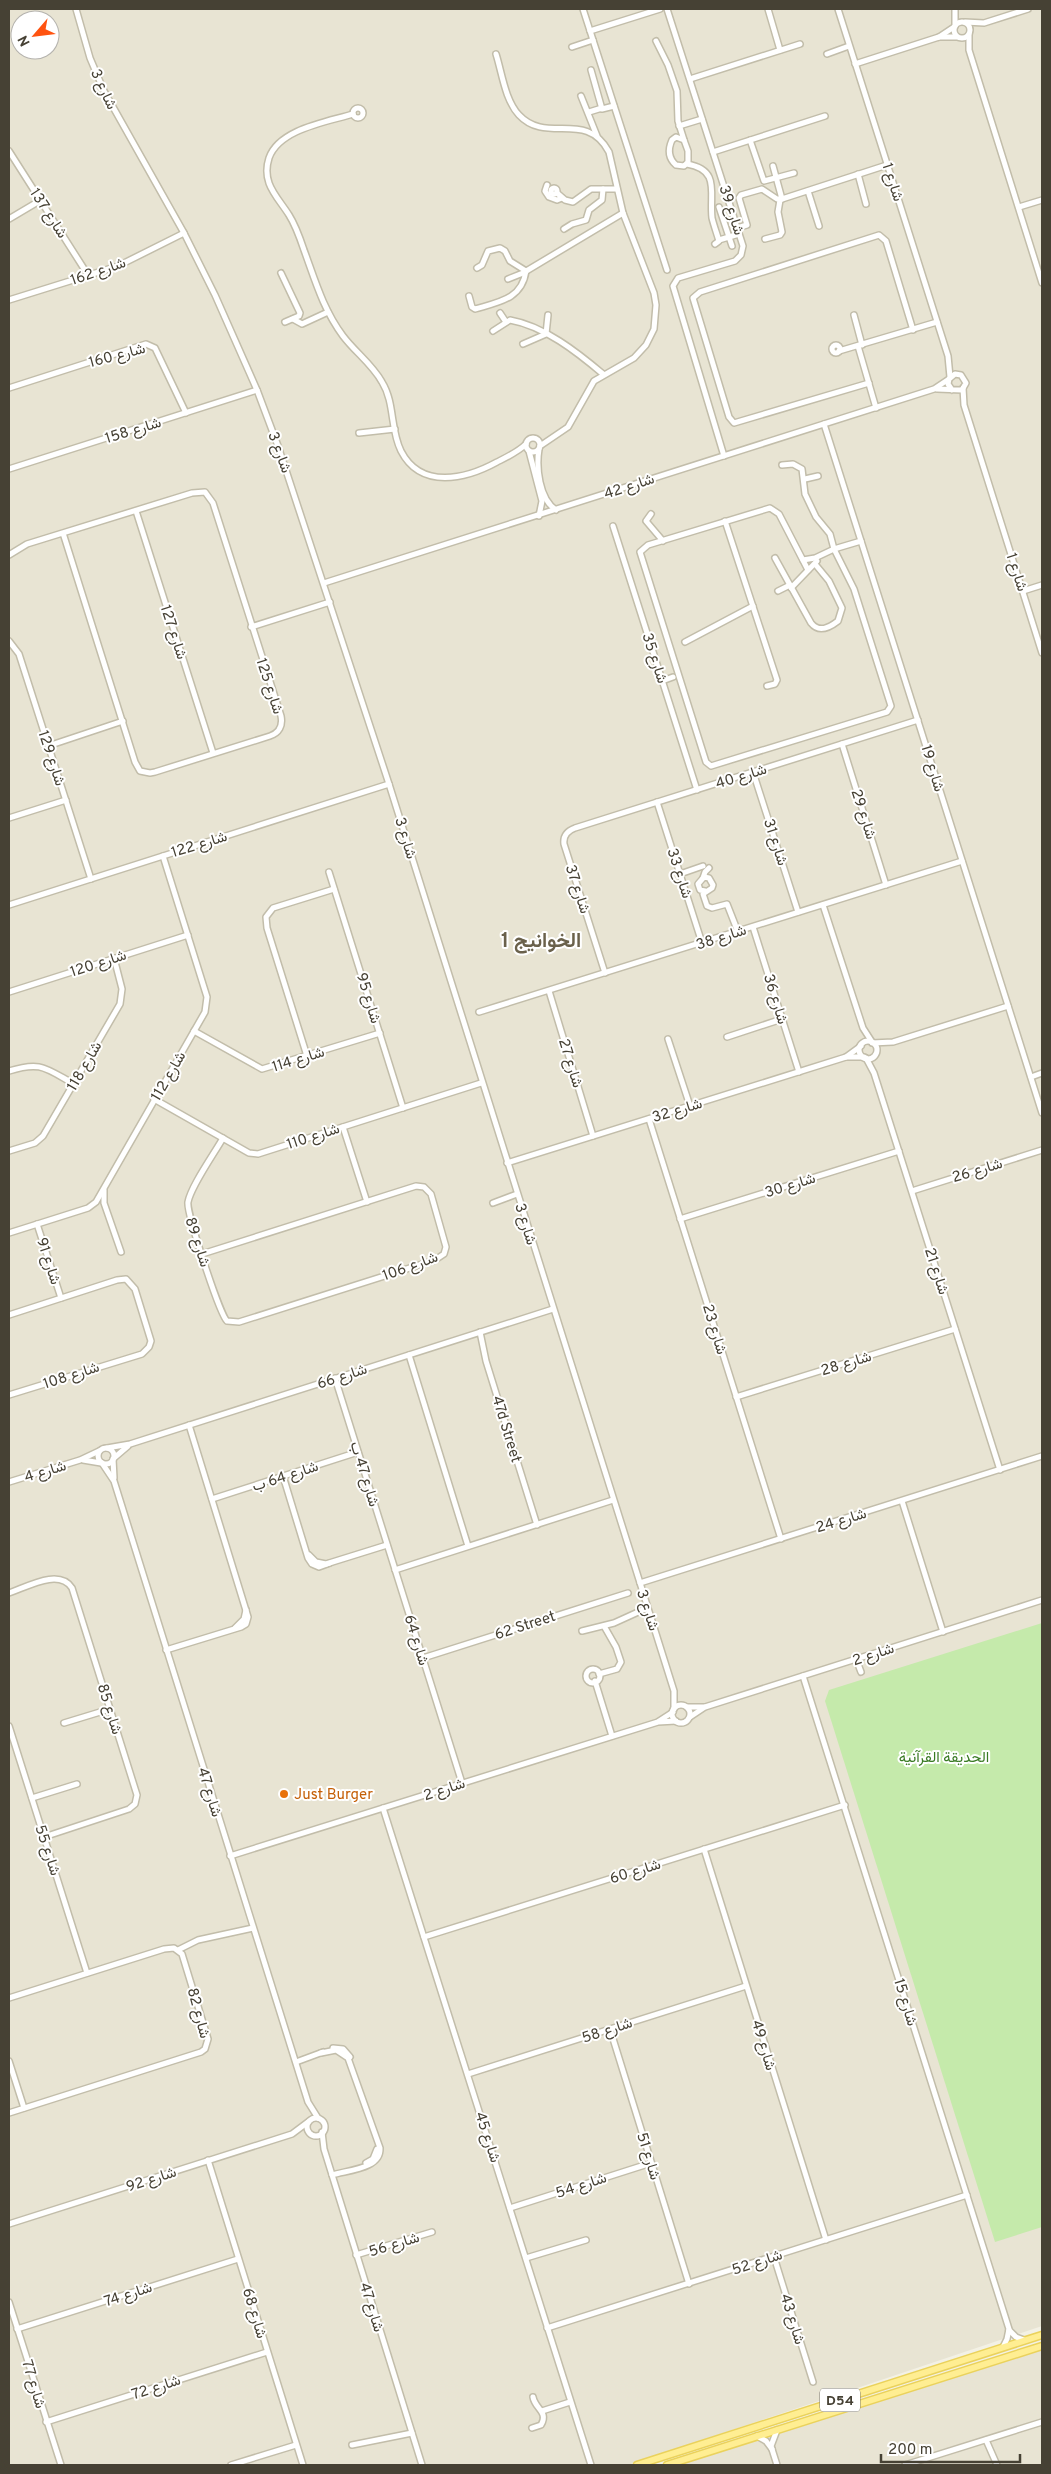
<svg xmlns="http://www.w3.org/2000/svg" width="1051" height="2474" font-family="Overpass,Vazirmatn,sans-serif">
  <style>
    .residential { fill: #e8e4d3; fill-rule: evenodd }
    .green { fill: #c5eaab }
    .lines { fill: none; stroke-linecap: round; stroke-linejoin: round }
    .minor-casing { stroke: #c2bdaa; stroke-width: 8 }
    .major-casing { stroke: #ead25c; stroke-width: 9 }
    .minor { stroke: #fff; stroke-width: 5 }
    .major { stroke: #ffee92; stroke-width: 6 }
    .food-dot { fill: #e8710a; stroke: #fff; stroke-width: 2 }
    .labels { text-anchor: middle; stroke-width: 4; stroke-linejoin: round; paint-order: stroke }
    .shield { fill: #fff; stroke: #7e7a71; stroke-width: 1 }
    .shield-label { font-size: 14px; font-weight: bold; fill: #464134 }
    .street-label { font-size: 15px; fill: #464134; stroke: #fff }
    .park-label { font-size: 15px; fill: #3a7b24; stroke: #fff }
    .food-label { font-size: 15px; fill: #c56008; stroke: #fff; text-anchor: start }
    .district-label { font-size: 20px; font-weight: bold; fill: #6a614b; stroke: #fff }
  </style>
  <rect width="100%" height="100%" fill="#f3f1e5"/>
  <g class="residential">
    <path d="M9 9H1042V2326L628 2465H9ZM20 20H50V50H20Z"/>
    <polygon points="1042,2350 1042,2465 678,2465 756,2440"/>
  </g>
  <polygon class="green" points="1042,1623 1042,2227 995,2242 825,1701 829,1690"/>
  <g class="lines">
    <g class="minor-casing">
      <g id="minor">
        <polyline points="76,9 90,58 104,91 184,233 215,295 257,390 278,446 389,784 674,1691 674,1709"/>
        <polyline points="583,9 667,270"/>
        <polyline points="667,9 743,246 741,255 735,261 678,278 673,286 724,456"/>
        <polyline points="768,9 780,50"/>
        <polyline points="838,9 948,356 950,377"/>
        <circle cx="962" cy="30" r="8"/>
        <polyline points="965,22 984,23 1028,9"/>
        <polyline points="955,26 955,9"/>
        <polyline points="590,31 660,9"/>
        <polyline points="969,35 969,50 1042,283"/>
        <polyline points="939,37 954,27"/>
        <polyline points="656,41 668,65 677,91 678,121 684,140"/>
        <polyline points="572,47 593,40"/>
        <path d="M496 54C502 73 505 100 519 115 547 145 586 109 609 152L623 213 654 293 656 305 654 329 646 345 634 358 594 381 568 427 540 446"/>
        <polyline points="827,54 849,46"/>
        <polyline points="855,64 939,37 957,37"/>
        <polyline points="591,70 602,109 614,106"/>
        <polyline points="690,79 800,44"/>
        <polyline points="581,96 597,136"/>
        <circle cx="358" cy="113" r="5"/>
        <polyline points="589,112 602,108"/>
        <path d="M353 114C327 122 279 129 269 158 261 183 277 196 289 215 296 226 300 238 304 250 315 280 323 309 343 336 355 352 372 364 382 382 395 403 390 429 401 451 421 490 466 479 497 462 507 457 518 452 526 444"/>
        <polyline points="679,126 702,119"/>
        <path d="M676 137 684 140 688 151V162L684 166 676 165C668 158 668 149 672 140Z"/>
        <polyline points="750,140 764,181 794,173"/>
        <polyline points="9,151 88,275"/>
        <polyline points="713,152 825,116"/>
        <path d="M687 164C721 170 709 193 712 218 714 226 717 234 719 241L715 244"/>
        <polyline points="773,166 782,199"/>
        <polyline points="858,174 866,204"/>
        <polyline points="547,185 545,191 549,197 557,200 562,198"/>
        <circle cx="554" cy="191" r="3"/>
        <polyline points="808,191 819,226"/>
        <polyline points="557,193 565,200 573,202 591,189 617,189"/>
        <polyline points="719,207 732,246"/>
        <polyline points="1019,207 1042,200"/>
        <polyline points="9,219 41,200"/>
        <polyline points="737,228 747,225 739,198 741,195 762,189 777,199 782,199 887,165"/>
        <polyline points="564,229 572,224 586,220 589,210 602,200 603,189"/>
        <polyline points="765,239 780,235 782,232 778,212 780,200"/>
        <polyline points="719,240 739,234"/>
        <polyline points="281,273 300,313 299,316 285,322"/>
        <polyline points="508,279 523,273 623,213"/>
        <path d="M469 296 472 307 475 309C499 302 522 299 526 271L510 261 505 251 500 248 488 251 482 265 477 268"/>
        <polyline points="9,300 118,266 184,233"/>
        <polyline points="500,313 506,322"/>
        <polyline points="854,315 862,345"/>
        <polyline points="293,319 302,324 328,312"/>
        <path d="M493 331 510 320C544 326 577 352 603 374"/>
        <polyline points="523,344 546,334 548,315"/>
        <circle cx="836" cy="349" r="4"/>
        <polyline points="858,346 876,408"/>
        <polyline points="839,351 937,322"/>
        <polyline points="869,383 734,423 729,417 693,298 700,292 879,235 886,241 913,330"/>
        <polyline points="9,388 146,344 155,348 186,413"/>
        <polyline points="963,388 964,405 1042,653"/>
        <polyline points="937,389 962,390 966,383 961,375 955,374 949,379 948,384 952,390"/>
        <polyline points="824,424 1042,1113"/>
        <polyline points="359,433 395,429"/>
        <circle cx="533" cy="445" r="7"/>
        <path d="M539 449C536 467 539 499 556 510"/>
        <polyline points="529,451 542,501 539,516"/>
        <polyline points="782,465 793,464 802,469 805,494 816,517 830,534 834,549 854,589 891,706 887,712 711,766 706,762 640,552 648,545 770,508 779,514 808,570"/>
        <polyline points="9,469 257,390"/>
        <polyline points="805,479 818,476"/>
        <polyline points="136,511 213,753"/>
        <polyline points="651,514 646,521 663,541"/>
        <polyline points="725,521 777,680 775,684 767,686"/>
        <polyline points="613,526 697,790"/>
        <path d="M9 555 27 544 192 493 205 492 213 503 281 716C283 726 279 733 270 736L155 772 150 773 140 771 135 762 63 533"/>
        <path d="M775 558 811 623C819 633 829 628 838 621L842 608 829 581 815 564"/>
        <polyline points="803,560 815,558 834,549 861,541"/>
        <polyline points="324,583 934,389 949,379"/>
        <polyline points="791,588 817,561"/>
        <polyline points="778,591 790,585"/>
        <polyline points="1023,591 1042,585"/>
        <polyline points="251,627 330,602"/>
        <polyline points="9,641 19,654 91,879"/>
        <polyline points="685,642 753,606"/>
        <polyline points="662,681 673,677"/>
        <polyline points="842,744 886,885"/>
        <polyline points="48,746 123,721"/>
        <polyline points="753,772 798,912"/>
        <polyline points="657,802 702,943"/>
        <polyline points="9,818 66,800"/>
        <polyline points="329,872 403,1108"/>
        <polyline points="680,874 703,866"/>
        <polyline points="703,878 705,872 709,868"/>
        <polyline points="705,891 700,890 698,884 704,877 709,878 713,885 712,888 703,894 707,906 712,908 727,904 738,932"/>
        <polyline points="9,905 389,784"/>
        <polyline points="823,905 863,1028 872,1042"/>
        <polyline points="753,927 799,1072"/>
        <path d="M605 973 564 844C563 836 567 831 575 828L918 720"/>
        <polyline points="549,991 593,1136"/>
        <polyline points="9,992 188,935"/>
        <polyline points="479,1012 962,861"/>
        <polyline points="194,1031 262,1069 380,1033"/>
        <polyline points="727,1037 782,1019"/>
        <polyline points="668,1039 690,1106"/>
        <circle cx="868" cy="1050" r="9"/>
        <polyline points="872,1043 893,1042 1008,1006"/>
        <polyline points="307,1056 267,928 266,917 273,908 334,889"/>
        <polyline points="846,1057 864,1057"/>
        <polyline points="866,1058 874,1073 1000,1470"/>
        <path d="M9 1071C41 1061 45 1068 74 1084"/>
        <polyline points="1031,1077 1042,1073"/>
        <polyline points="154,1099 249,1153 258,1154 481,1083"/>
        <polyline points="649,1119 781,1539"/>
        <polyline points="343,1127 367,1202"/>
        <polyline points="9,1151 35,1143 43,1136 120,1004 122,989 114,958"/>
        <polyline points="507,1163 846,1057 861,1046"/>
        <polyline points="104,1190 104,1203 121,1252"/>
        <polyline points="912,1191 1042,1150"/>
        <polyline points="493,1203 517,1194"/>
        <polyline points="680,1219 899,1151"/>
        <polyline points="37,1224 61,1298"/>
        <polyline points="9,1233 88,1208 96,1202 205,1012 207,997 163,856"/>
        <path d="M202 1254 416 1186 424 1187 431 1194 446 1247 444 1254 435 1260 239 1322 227 1321C220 1315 186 1212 188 1202 191 1186 214 1154 223 1138"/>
        <polyline points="9,1315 117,1280 126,1279 135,1289 151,1341 149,1347 142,1354 9,1395"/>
        <polyline points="480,1332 486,1361 537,1525"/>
        <polyline points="409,1355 468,1546"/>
        <polyline points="335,1378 462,1783"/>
        <polyline points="736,1397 955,1329"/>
        <circle cx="106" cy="1456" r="8"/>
        <polyline points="107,1448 130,1444 553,1309"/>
        <polyline points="114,1458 128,1446"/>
        <polyline points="113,1459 114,1478"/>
        <polyline points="83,1460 101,1463"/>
        <polyline points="102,1463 114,1481 308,2102 318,2118"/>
        <polyline points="283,1476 308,1558 312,1564 319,1567 330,1563"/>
        <polyline points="9,1482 80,1460 99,1451"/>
        <polyline points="212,1499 358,1452"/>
        <polyline points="902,1501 943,1632"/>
        <polyline points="309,1555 316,1562 326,1564 387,1545"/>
        <polyline points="395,1570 613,1500"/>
        <polyline points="640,1583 1042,1456"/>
        <path d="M9 1593C27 1587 59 1568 72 1588L137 1795 135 1804 129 1809 44 1837"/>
        <polyline points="235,1628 244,1619 246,1610"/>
        <polyline points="582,1631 614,1623 647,1608"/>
        <polyline points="166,1650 241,1627 246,1624 248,1617 189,1425"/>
        <polyline points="423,1658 628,1593"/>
        <polyline points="856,1659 861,1672"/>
        <circle cx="593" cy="1676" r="7"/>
        <polyline points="599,1674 617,1669 621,1662 616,1647 604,1626"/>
        <polyline points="803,1676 1009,2329 1007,2339 1003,2347"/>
        <polyline points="595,1681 612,1736"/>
        <circle cx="681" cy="1714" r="9"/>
        <polyline points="687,1707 704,1707"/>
        <polyline points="690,1717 705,1707 1042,1600"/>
        <polyline points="659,1721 673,1712"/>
        <polyline points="64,1723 110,1709"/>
        <polyline points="9,1726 87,1973"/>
        <polyline points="32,1798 77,1784"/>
        <polyline points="383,1808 591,2465"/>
        <polyline points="704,1849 826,2240"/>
        <polyline points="230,1856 658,1722 676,1721"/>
        <polyline points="424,1937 845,1805"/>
        <polyline points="178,1950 198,1940 253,1928"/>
        <polyline points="9,1998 164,1949 174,1948 182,1954 208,2039 205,2049 201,2052 9,2113"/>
        <polyline points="610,2029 689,2284"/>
        <polyline points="333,2048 343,2049 350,2057"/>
        <path d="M321 2053 336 2050 348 2058 380 2148C381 2169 348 2170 332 2175"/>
        <polyline points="9,2061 24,2108"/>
        <polyline points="296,2062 323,2052"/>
        <polyline points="468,2074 746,1986"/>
        <circle cx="316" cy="2127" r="9"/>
        <polyline points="322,2132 324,2149 422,2465"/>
        <polyline points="208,2160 303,2465"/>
        <polyline points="366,2163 373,2159 377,2149"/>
        <polyline points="510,2208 651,2163"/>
        <polyline points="9,2224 292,2134 308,2122"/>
        <polyline points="356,2255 432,2232"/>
        <polyline points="774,2257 813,2382"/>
        <polyline points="526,2258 586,2240"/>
        <polyline points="9,2302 61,2465"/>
        <polyline points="547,2328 967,2195"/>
        <polyline points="17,2329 238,2259"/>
        <polyline points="1009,2330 1016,2337 1024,2340"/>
        <polyline points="542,2411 570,2402"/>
        <polyline points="46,2422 267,2352"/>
        <path d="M532 2428 541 2425C549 2412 535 2409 533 2397"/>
        <polyline points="757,2436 766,2441 772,2449"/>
        <polyline points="986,2440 997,2465"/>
        <polyline points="352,2445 412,2433"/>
        <polyline points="231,2465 296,2445"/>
        <polyline points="777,2465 771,2446 777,2430"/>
        <polyline points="905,2465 1042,2422"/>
      </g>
    </g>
    <g class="major-casing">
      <g id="major">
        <polyline points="637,2465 1042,2335"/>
        <polyline points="667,2465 1042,2346"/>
      </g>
    </g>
    <use href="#minor" class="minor"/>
    <use href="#major" class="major"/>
  </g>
  <circle class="food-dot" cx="284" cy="1794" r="5"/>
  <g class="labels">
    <rect class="shield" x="820" y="2388.5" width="40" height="23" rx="4"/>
    <g class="shield-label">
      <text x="840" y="2405">D54</text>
    </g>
    <g class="street-label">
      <text transform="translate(104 89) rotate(65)" y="5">شارع 3</text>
      <text transform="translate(893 182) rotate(72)" y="5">شارع 1</text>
      <text transform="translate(732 210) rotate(72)" y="5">شارع 39</text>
      <text transform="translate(49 213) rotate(57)" y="5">شارع 137</text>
      <text transform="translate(98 271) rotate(-19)" y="5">شارع 162</text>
      <text transform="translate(117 355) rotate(-15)" y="5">شارع 160</text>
      <text transform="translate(133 430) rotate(-17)" y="5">شارع 158</text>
      <text transform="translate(280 452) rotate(70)" y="5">شارع 3</text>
      <text transform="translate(629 486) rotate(-18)" y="5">شارع 42</text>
      <text transform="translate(1017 572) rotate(72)" y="5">شارع 1</text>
      <text transform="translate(174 632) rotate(72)" y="5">شارع 127</text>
      <text transform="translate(655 658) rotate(72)" y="5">شارع 35</text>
      <text transform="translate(270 686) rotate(72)" y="5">شارع 125</text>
      <text transform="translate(52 758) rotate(72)" y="5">شارع 129</text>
      <text transform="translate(933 768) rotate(73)" y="5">شارع 19</text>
      <text transform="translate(741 776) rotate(-17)" y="5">شارع 40</text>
      <text transform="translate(864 814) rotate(72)" y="5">شارع 29</text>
      <text transform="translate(406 838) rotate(73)" y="5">شارع 3</text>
      <text transform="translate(776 842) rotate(72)" y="5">شارع 31</text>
      <text transform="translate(199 844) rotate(-17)" y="5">شارع 122</text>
      <text transform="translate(680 873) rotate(72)" y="5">شارع 33</text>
      <text transform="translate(578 889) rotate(72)" y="5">شارع 37</text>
      <text transform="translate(721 937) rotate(-18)" y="5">شارع 38</text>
      <text transform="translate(98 963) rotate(-18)" y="5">شارع 120</text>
      <text transform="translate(369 998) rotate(73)" y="5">شارع 95</text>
      <text transform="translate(776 999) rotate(73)" y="5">شارع 36</text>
      <text transform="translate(298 1059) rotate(-17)" y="5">شارع 114</text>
      <text transform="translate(571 1063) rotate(73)" y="5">شارع 27</text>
      <text transform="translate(84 1066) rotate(-60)" y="5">شارع 118</text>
      <text transform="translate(168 1076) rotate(-60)" y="5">شارع 112</text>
      <text transform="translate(677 1110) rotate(-17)" y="5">شارع 32</text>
      <text transform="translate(313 1136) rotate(-18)" y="5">شارع 110</text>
      <text transform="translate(977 1170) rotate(-17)" y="5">شارع 26</text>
      <text transform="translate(790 1185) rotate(-17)" y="5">شارع 30</text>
      <text transform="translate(526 1224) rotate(73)" y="5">شارع 3</text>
      <text transform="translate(198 1242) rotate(72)" y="5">شارع 89</text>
      <text transform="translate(49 1261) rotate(72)" y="5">شارع 91</text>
      <text transform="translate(410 1266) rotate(-20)" y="5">شارع 106</text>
      <text transform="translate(937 1271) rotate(72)" y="5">شارع 21</text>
      <text transform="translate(715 1329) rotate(73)" y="5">شارع 23</text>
      <text transform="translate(846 1363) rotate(-17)" y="5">شارع 28</text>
      <text transform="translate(71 1375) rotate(-18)" y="5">شارع 108</text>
      <text transform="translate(342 1376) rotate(-18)" y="5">شارع 66</text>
      <text transform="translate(507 1429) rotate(73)" y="5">47d Street</text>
      <text transform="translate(45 1471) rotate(-17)" y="5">شارع 4</text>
      <text transform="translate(365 1474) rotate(73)" y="5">شارع 47 ب</text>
      <text transform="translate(285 1476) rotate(-18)" y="5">شارع 64 ب</text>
      <text transform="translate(841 1520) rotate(-17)" y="5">شارع 24</text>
      <text transform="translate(648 1610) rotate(72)" y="5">شارع 3</text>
      <text transform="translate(525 1625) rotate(-18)" y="5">62 Street</text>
      <text transform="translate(417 1640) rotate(73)" y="5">شارع 64</text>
      <text transform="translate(873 1654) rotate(-18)" y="5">شارع 2</text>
      <text transform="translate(110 1709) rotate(73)" y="5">شارع 85</text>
      <text transform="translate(444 1789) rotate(-18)" y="5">شارع 2</text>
      <text transform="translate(210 1792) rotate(73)" y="5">شارع 47</text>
      <text transform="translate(48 1850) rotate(72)" y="5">شارع 55</text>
      <text transform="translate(635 1871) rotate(-17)" y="5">شارع 60</text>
      <text transform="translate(906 2002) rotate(73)" y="5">شارع 15</text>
      <text transform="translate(199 2013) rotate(75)" y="5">شارع 82</text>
      <text transform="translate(607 2030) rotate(-18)" y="5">شارع 58</text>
      <text transform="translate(764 2045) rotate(73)" y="5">شارع 49</text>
      <text transform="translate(488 2137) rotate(72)" y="5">شارع 45</text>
      <text transform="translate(649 2156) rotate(73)" y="5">شارع 51</text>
      <text transform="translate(151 2179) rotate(-18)" y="5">شارع 92</text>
      <text transform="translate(581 2185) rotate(-18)" y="5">شارع 54</text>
      <text transform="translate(394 2244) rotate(-17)" y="5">شارع 56</text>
      <text transform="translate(757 2262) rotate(-18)" y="5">شارع 52</text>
      <text transform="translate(128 2294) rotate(-18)" y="5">شارع 74</text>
      <text transform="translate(372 2307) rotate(73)" y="5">شارع 47</text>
      <text transform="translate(255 2313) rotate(73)" y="5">شارع 68</text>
      <text transform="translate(793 2319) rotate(73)" y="5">شارع 43</text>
      <text transform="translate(34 2384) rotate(73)" y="5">شارع 77</text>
      <text transform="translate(156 2387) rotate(-18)" y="5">شارع 72</text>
    </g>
    <g class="park-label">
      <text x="944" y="1762">الحديقة القرآنية</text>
    </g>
    <g class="food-label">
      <text x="294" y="1799">Just Burger</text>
    </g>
    <g class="district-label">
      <text x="541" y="947">الخوانيج 1</text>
    </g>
  </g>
  <rect width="1051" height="2474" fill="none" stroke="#464134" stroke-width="20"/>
  <g transform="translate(35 35) rotate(242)"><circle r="24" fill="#ffffff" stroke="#b5b3ae"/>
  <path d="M0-4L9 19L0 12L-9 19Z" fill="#ff5310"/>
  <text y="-8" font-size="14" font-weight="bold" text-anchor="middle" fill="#464134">N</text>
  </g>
  <path d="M881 2454v8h139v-8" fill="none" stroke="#464134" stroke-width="2.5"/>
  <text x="888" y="2454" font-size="15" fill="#464134" stroke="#ffffff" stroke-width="4" paint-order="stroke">200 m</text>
</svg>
